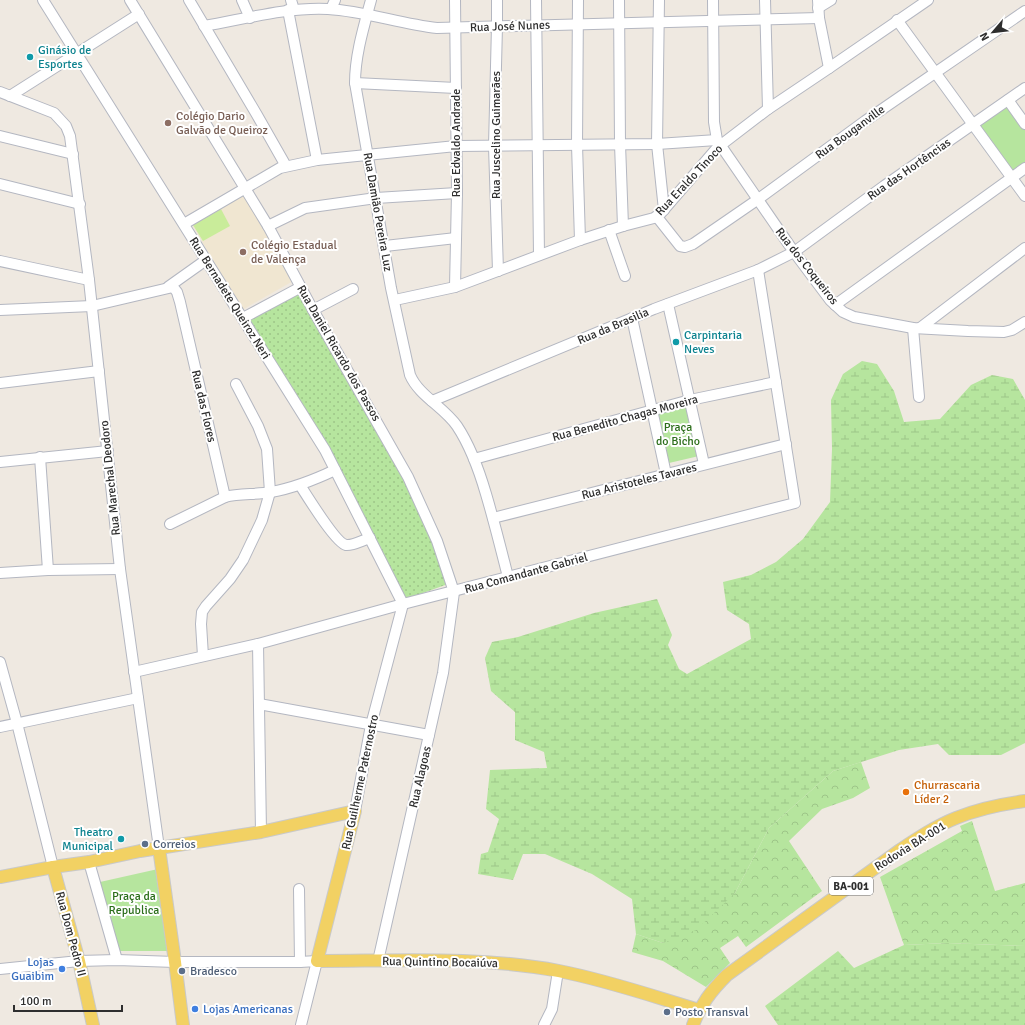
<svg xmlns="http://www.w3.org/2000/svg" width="1025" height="1025" font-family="Signika,sans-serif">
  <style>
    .education { fill: #f0e6d1 }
    .grass { fill: url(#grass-dots) }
    .forest { fill: url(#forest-crowns) }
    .wetland { fill: url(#wetland-marsh) }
    .park { fill: #b6e59e }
    .pitch { fill: #c9ec9a }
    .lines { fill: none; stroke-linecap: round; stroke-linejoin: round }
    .minor-casing { stroke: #b4b7c1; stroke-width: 12 }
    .major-casing { stroke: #c9c9c9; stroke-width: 14 }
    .minor { stroke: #fff; stroke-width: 10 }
    .major { stroke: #f2d163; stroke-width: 12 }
    .culture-dot { fill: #0f9aa8; stroke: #fff; stroke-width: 1.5 }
    .education-dot { fill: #8d6e63; stroke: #fff; stroke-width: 1.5 }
    .food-dot { fill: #e8710a; stroke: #fff; stroke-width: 1.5 }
    .service-dot { fill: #5c6f8a; stroke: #fff; stroke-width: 1.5 }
    .shop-dot { fill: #3f7fe0; stroke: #fff; stroke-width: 1.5 }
    .labels { text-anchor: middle; stroke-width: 4; stroke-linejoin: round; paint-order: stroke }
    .shield { fill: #fff; stroke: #6d6d6d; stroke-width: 1 }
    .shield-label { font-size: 11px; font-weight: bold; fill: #2e2e2e }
    .street-label { font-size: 12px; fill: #2e2e2e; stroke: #fff }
    .culture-label { font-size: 12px; fill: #0d838f; stroke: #fff; text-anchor: start }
    .education-label { font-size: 12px; fill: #785e54; stroke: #fff; text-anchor: start }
    .park-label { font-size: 12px; fill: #2c6e1b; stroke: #fff }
    .food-label { font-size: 12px; fill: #c56008; stroke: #fff; text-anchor: start }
    .service-label { font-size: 12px; fill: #4e5e75; stroke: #fff; text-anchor: start }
    .shop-label { font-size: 12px; fill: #366cbe; stroke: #fff; text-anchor: end }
  </style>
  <defs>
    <pattern id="grass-dots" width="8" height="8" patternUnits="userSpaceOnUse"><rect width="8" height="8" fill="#b6e59e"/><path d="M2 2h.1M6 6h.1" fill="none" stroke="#9dc588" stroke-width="1.8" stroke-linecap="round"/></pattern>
    <pattern id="forest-crowns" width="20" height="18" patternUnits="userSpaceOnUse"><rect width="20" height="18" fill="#b6e59e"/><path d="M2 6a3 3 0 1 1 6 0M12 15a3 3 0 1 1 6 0" fill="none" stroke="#9dc588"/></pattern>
    <pattern id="wetland-marsh" width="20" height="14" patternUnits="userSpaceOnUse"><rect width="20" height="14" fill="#b6e59e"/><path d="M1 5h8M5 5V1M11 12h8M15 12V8" fill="none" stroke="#9dc588"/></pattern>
  </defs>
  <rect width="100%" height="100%" fill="#efe9e1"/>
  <polygon class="education" points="245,192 295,280 242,310 191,223"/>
  <polygon class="grass" points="299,293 379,432 423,518 448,584 409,598 404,596 248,321"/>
  <g class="forest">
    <polygon points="861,762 870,788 853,798 822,809 789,841 822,891 746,947 738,936 720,948 730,963 706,987 663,961 632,952 636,934 663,943 735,893 769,828 833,771"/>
    <polygon points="972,821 995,891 1025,883 1025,946 947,943 904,945 880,877 962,831 960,826"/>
  </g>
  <g class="wetland">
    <polygon points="862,361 877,364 894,391 904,422 940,419 971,385 992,375 1013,379 1025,400 1025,743 1001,755 949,755 938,744 899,750 833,771 769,828 735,893 696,930 663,943 636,934 632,899 592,874 545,854 523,854 513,880 478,874 481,854 488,852 499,819 486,809 490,770 547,768 544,752 515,740 515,712 491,691 485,658 492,642 518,637 594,613 657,599 672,635 668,645 679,669 687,674 751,639 749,624 727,610 723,582 751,575 776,562 803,539 830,502 832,449 831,400 843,374"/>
    <polygon points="947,943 1025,946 1025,1025 778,1025 765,1006 838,951 854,968 904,945"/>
  </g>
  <g class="park">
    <polygon points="1008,104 1025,127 1025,163 1012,172 979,126"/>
    <polygon points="687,405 699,456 669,463 657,412"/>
    <polygon points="158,869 170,951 118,951 100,882"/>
  </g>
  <polygon class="pitch" points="221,209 230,226 203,241 193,225"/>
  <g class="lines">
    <g class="minor-casing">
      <g id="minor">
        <polyline points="43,0 325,450 403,604 371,725 355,811"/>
        <polyline points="130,0 268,226 313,310 408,477 437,541 454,592 443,673 378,961"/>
        <polyline points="189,0 257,115 286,166"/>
        <polyline points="242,0 250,18"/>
        <polyline points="291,0 294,10"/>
        <path d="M371 0C364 26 355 55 355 83L391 288 410 375C419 396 444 407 457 426 471 447 479 470 486 494 494 521 501 549 508 577"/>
        <polyline points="455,0 457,193 455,287"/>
        <polyline points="497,0 497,26 494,146 498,271"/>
        <polyline points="536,0 539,255"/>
        <polyline points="578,0 577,145 580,240"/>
        <polyline points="619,0 620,144 623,226"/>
        <polyline points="659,0 657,144 664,210"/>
        <polyline points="713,0 714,122 717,140 794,252 830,300 843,312 854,317 913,328 968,331 1004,332 1012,330 1025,322"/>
        <polyline points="765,0 768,109"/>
        <polyline points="818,0 819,18 829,68"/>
        <polyline points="818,8 831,0"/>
        <polyline points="331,9 335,0"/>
        <polyline points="288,10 317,160"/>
        <polyline points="897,20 1025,196"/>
        <path d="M204 26C245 19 287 7 328 9 365 11 400 24 437 28L819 18"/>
        <polyline points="355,83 456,88"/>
        <polyline points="0,92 54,113 66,126 70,136 89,280 120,569 159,848"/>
        <polyline points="10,96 139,14"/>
        <polyline points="1008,100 1025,124"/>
        <polyline points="0,136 73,154"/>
        <polyline points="0,184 80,204"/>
        <polyline points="657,217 680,246 685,247 693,244 757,200 865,121 1025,11"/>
        <polyline points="184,224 280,168 317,160 456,146 657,144 717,140"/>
        <polyline points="268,226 305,208 376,198 457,193"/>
        <polyline points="609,230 625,276"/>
        <polyline points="385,246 456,238"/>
        <polyline points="0,261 89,280"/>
        <polyline points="168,287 206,260"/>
        <polyline points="395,300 455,287 580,240 623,226 654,218 661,213 717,148 768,109 829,68 928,0"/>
        <polyline points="668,304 704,464"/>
        <polyline points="835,305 1025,168"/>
        <path d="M0 310 92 306 173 287 177 292 180 302 225 497C240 493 256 495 271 492 294 488 314 480 335 470"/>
        <polyline points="313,310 353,289"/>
        <polyline points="243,318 301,287"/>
        <polyline points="632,318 666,474"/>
        <polyline points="913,328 919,397"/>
        <polyline points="920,328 1025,248"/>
        <polyline points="0,383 99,371"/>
        <polyline points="432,401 654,309 758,270 794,252 884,186 1025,88"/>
        <polyline points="40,457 48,570"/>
        <polyline points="474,459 690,400 776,382"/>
        <polyline points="0,462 108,451"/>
        <path d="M300 485C307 496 336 543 346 545 352 546 363 540 370 538"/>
        <polyline points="493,518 786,444"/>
        <polyline points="170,524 225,497"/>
        <polyline points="0,573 48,570 120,569"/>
        <polyline points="258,644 261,832"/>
        <polyline points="203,656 201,624 202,612 206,606 230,579 243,560 262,520 270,492 267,449 258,426 236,384"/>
        <polyline points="0,662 17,723 53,867"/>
        <polyline points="134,672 258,644 403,604 795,503 758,270"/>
        <polyline points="259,704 429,735"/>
        <polyline points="0,727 138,698"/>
        <polyline points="89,862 117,960"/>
        <polyline points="299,889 300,962"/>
        <polyline points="0,969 79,961 117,960 175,962 300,962 317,961 301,1025"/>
        <polyline points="544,1025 552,1009 558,971"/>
      </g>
    </g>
    <g class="major-casing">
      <g id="major">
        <polyline points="159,848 175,962 183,1025"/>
        <polyline points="53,867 79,961 93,1025"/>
        <path d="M0 877 53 867 89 862 140 851 261 832 355 811 317 961C396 961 481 956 559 971 606 980 652 996 699 1010"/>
        <path d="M693 1025C701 1004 711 991 727 975L900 850C918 838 936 826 956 818 978 809 1002 804 1025 801"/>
      </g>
    </g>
    <use href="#minor" class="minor"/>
    <use href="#major" class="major"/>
  </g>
  <g class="culture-dot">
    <circle cx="30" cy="57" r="4"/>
    <circle cx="676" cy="342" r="4"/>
    <circle cx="121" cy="839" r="4"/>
  </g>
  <g class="education-dot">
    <circle cx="168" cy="123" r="4"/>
    <circle cx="243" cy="252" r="4"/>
  </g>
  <circle class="food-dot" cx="906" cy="792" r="4"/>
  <g class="service-dot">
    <circle cx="145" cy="844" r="4"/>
    <circle cx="182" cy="971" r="4"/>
    <circle cx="667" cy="1012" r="4"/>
  </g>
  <g class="shop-dot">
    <circle cx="62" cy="969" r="4"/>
    <circle cx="195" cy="1009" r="4"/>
  </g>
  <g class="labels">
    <rect class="shield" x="829" y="877" width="44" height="18" rx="3"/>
    <g class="shield-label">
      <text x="851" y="890">BA-001</text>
    </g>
    <g class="street-label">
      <text transform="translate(510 26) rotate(-2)" y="4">Rua José Nunes</text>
      <text transform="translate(850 132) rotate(-36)" y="4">Rua Bouganville</text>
      <text transform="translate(496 135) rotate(-90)" y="4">Rua Juscelino Guimarães</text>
      <text transform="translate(456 143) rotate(-90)" y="4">Rua Edvaldo Andrade</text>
      <text transform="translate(909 169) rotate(-35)" y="4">Rua das Hortências</text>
      <text transform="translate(689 180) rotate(-47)" y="4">Rua Eraldo Tinoco</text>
      <text transform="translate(378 212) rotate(80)" y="4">Rua Damião Pereira Luz</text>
      <text transform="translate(807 266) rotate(52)" y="4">Rua dos Coqueiros</text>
      <text transform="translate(230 298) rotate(58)" y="4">Rua Bernadete Queiroz Neri</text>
      <text transform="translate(613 326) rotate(-23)" y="4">Rua da Brasilia</text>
      <text transform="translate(339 353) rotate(60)" y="4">Rua Daniel Ricardo dos Passos</text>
      <text transform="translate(204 406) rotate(77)" y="4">Rua das Flores</text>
      <text transform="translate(625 418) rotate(-15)" y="4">Rua Benedito Chagas Moreira</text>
      <text transform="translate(110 478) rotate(-96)" y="4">Rua Marechal Deodoro</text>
      <text transform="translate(639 481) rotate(-14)" y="4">Rua Aristoteles Tavares</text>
      <text transform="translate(526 573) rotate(-15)" y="4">Rua Comandante Gabriel</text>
      <text transform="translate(420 777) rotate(-77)" y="4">Rua Alagoas</text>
      <text transform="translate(360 782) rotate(-78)" y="4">Rua Guilherme Paternostro</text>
      <text transform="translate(910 846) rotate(-32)" y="4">Rodovia BA-001</text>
      <text transform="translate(71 934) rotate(75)" y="4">Rua Dom Pedro II</text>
      <text transform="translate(440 962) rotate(1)" y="4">Rua Quintino Bocaiúva</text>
    </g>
    <g class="culture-label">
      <text x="38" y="54">Ginásio de<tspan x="38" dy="14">Esportes</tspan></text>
      <text x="684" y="339">Carpintaria<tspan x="684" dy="14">Neves</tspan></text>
      <text x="113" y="836" text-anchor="end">Theatro<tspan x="113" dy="14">Municipal</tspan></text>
    </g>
    <g class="education-label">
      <text x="176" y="120">Colégio Dario<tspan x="176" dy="14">Galvão de Queiroz</tspan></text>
      <text x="251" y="249">Colégio Estadual<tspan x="251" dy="14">de Valença</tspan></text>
    </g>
    <g class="park-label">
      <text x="678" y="431">Praça<tspan x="678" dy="14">do Bicho</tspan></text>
      <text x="134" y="900">Praça da<tspan x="134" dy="14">Republica</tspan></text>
    </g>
    <g class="food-label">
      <text x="914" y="789">Churrascaria<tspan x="914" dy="14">Líder 2</tspan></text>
    </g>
    <g class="service-label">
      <text x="153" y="848">Correios</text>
      <text x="190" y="975">Bradesco</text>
      <text x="675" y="1016">Posto Transval</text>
    </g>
    <g class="shop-label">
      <text x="54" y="966">Lojas<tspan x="54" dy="14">Guaibim</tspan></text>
      <text x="203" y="1013" text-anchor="start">Lojas Americanas</text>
    </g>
  </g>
  <g transform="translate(993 32) rotate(242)" stroke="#ffffff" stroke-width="3" paint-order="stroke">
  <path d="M0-3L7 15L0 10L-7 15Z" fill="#2e2e2e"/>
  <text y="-6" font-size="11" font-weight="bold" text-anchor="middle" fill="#2e2e2e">N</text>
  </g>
  <path d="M14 1005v6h108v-6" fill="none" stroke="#2e2e2e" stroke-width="2"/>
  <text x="20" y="1005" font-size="12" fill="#2e2e2e" stroke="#ffffff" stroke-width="3" paint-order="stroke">100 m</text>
</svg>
